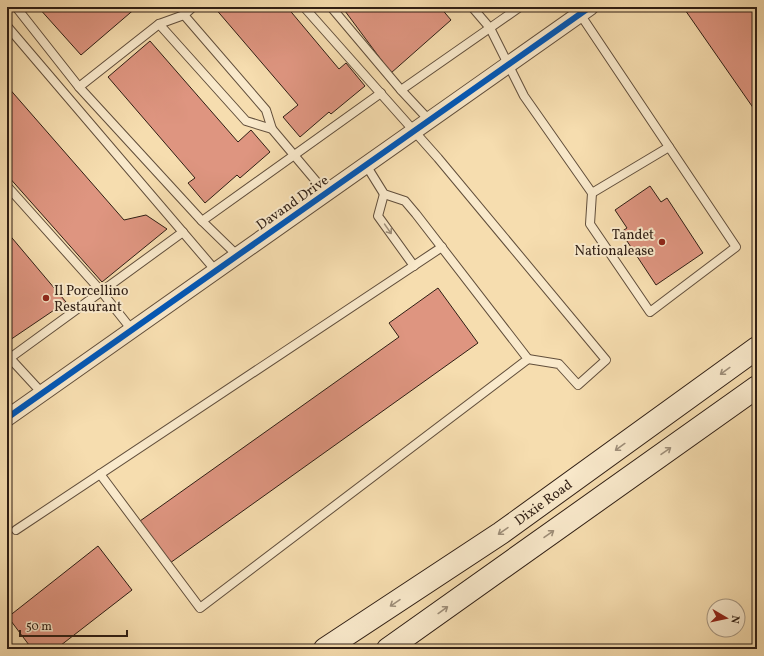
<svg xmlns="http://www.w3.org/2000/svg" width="764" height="656" font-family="Vollkorn,serif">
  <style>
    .building { fill: #de9580; stroke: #2f1e14 }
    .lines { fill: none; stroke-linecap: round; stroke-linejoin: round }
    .lane-casing { stroke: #614e3b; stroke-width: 10 }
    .street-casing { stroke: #614e3b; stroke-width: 18 }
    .secondary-casing { stroke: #2f1e14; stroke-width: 24 }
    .lane { stroke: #f9e9cb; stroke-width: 8 }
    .street { stroke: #f9e9cb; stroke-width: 16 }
    .secondary { stroke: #f9e9cb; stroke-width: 22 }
    .cycleway-casing { stroke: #f9e9cb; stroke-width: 8 }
    .cycleway { stroke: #0057b8; stroke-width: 6 }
    .oneway { stroke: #9e8e79 }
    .poi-dot { fill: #8f2418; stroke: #f9e9cb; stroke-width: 1.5 }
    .labels { text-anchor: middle; stroke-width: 4; stroke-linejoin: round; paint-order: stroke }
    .street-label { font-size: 14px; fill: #2f1e14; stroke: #f9e9cb }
    .poi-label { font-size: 14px; fill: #2f1e14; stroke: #f9e9cb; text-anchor: end }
  </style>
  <rect width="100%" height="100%" fill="#f6ddaf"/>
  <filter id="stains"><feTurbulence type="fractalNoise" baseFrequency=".005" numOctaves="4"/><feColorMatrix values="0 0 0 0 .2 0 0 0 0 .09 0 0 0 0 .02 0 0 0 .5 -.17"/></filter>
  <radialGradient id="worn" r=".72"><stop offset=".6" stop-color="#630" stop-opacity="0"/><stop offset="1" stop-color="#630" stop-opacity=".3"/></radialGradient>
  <g class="building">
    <polygon points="38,7 137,7 81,55"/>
    <polygon points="214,7 287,7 339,69 346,63 365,86 331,114 329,112 300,137 283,117 298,105"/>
    <polygon points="342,7 440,7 451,20 391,73"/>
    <polygon points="683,7 757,7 757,107 754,109"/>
    <polygon points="150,41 238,142 251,130 270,152 240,178 237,175 205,203 188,183 195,178 108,77"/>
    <polygon points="7,86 124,220 146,215 167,229 102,282 7,175"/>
    <polygon points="650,186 661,202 667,198 703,253 656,285 621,232 627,228 615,210"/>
    <polygon points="7,232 66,302 7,342"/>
    <polygon points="438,288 478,343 170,563 140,521 399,337 389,323"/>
    <polygon points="98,546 132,590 56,649 32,649 8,617"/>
  </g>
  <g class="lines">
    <g class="lane-casing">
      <g id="lane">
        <polyline points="16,7 79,87"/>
        <polyline points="193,7 184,15 159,24 79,87 202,221 237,255"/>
        <polyline points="304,7 438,158 606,360 578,385 559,364 528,359"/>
        <polyline points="331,7 401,90 429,120"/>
        <polyline points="472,7 490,28 524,96 592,193 590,224 650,312 736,247 580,14"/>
        <polyline points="184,15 266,110 272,129"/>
        <polyline points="159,24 246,121 272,129 326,193"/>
        <polyline points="7,26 216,271"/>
        <polyline points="401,90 520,7"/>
        <polyline points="7,186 101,291 132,330"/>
        <polyline points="592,193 669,147"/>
        <polyline points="384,194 378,216 414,266"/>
        <polyline points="202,221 381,93"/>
        <polyline points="7,355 42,393"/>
        <polyline points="10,358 183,232"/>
        <polyline points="100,474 200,608 528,359 416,214 405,201 384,194 366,165"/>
        <polyline points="16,530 442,247"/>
      </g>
    </g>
    <g class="street-casing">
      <polyline id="street" points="7,418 590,7"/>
    </g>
    <g class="secondary-casing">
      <g id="secondary">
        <polyline points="325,649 501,533 757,348"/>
        <polyline points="388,649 757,387"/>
      </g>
    </g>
    <use href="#lane" class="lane"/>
    <use href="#street" class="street"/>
    <use href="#secondary" class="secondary"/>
    <g class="cycleway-casing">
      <polyline id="cycleway" points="7,418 590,7"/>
    </g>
    <use href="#cycleway" class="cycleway"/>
  </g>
  <defs><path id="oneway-shaft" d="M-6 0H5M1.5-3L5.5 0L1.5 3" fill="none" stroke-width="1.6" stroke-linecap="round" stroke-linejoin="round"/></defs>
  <g class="oneway">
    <use href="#oneway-shaft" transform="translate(388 229) rotate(55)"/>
    <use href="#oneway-shaft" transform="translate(725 371) rotate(144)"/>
    <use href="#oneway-shaft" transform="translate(620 447) rotate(144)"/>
    <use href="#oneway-shaft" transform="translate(666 451) rotate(-35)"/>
    <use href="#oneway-shaft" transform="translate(503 531) rotate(145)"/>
    <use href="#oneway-shaft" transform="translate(549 534) rotate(-35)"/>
    <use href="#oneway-shaft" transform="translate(395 603) rotate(146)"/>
    <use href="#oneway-shaft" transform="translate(443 610) rotate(-36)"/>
  </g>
  <g class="poi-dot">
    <circle cx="662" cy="242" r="4"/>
    <circle cx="46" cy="298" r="4"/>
  </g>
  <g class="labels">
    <g class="street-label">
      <text transform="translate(292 202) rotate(-35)" y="5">Davand Drive</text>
      <text transform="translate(543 502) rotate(-36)" y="5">Dixie Road</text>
    </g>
    <g class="poi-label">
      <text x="654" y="239">Tandet<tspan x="654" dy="16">Nationalease</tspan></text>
      <text x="54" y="295" text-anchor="start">Il Porcellino<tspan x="54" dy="16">Restaurant</tspan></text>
    </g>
  </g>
  <rect width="764" height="656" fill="none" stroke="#f6ddaf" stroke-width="24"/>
  <rect x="8" y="8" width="748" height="640" fill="none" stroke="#2f1e14" stroke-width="2"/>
  <rect x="12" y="12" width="740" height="632" fill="none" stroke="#2f1e14"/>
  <g transform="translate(726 618) rotate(99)"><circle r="19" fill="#f9e9cb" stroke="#a89882"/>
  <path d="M0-3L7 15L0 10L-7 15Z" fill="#8f2418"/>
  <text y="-6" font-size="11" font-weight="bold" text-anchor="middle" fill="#2f1e14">N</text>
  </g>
  <path d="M20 630v6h107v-6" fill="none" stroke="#2f1e14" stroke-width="2"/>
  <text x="26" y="630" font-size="12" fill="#2f1e14" stroke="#f9e9cb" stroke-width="3" paint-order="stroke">50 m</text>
  <rect width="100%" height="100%" filter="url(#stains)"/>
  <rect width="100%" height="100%" fill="url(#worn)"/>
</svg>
